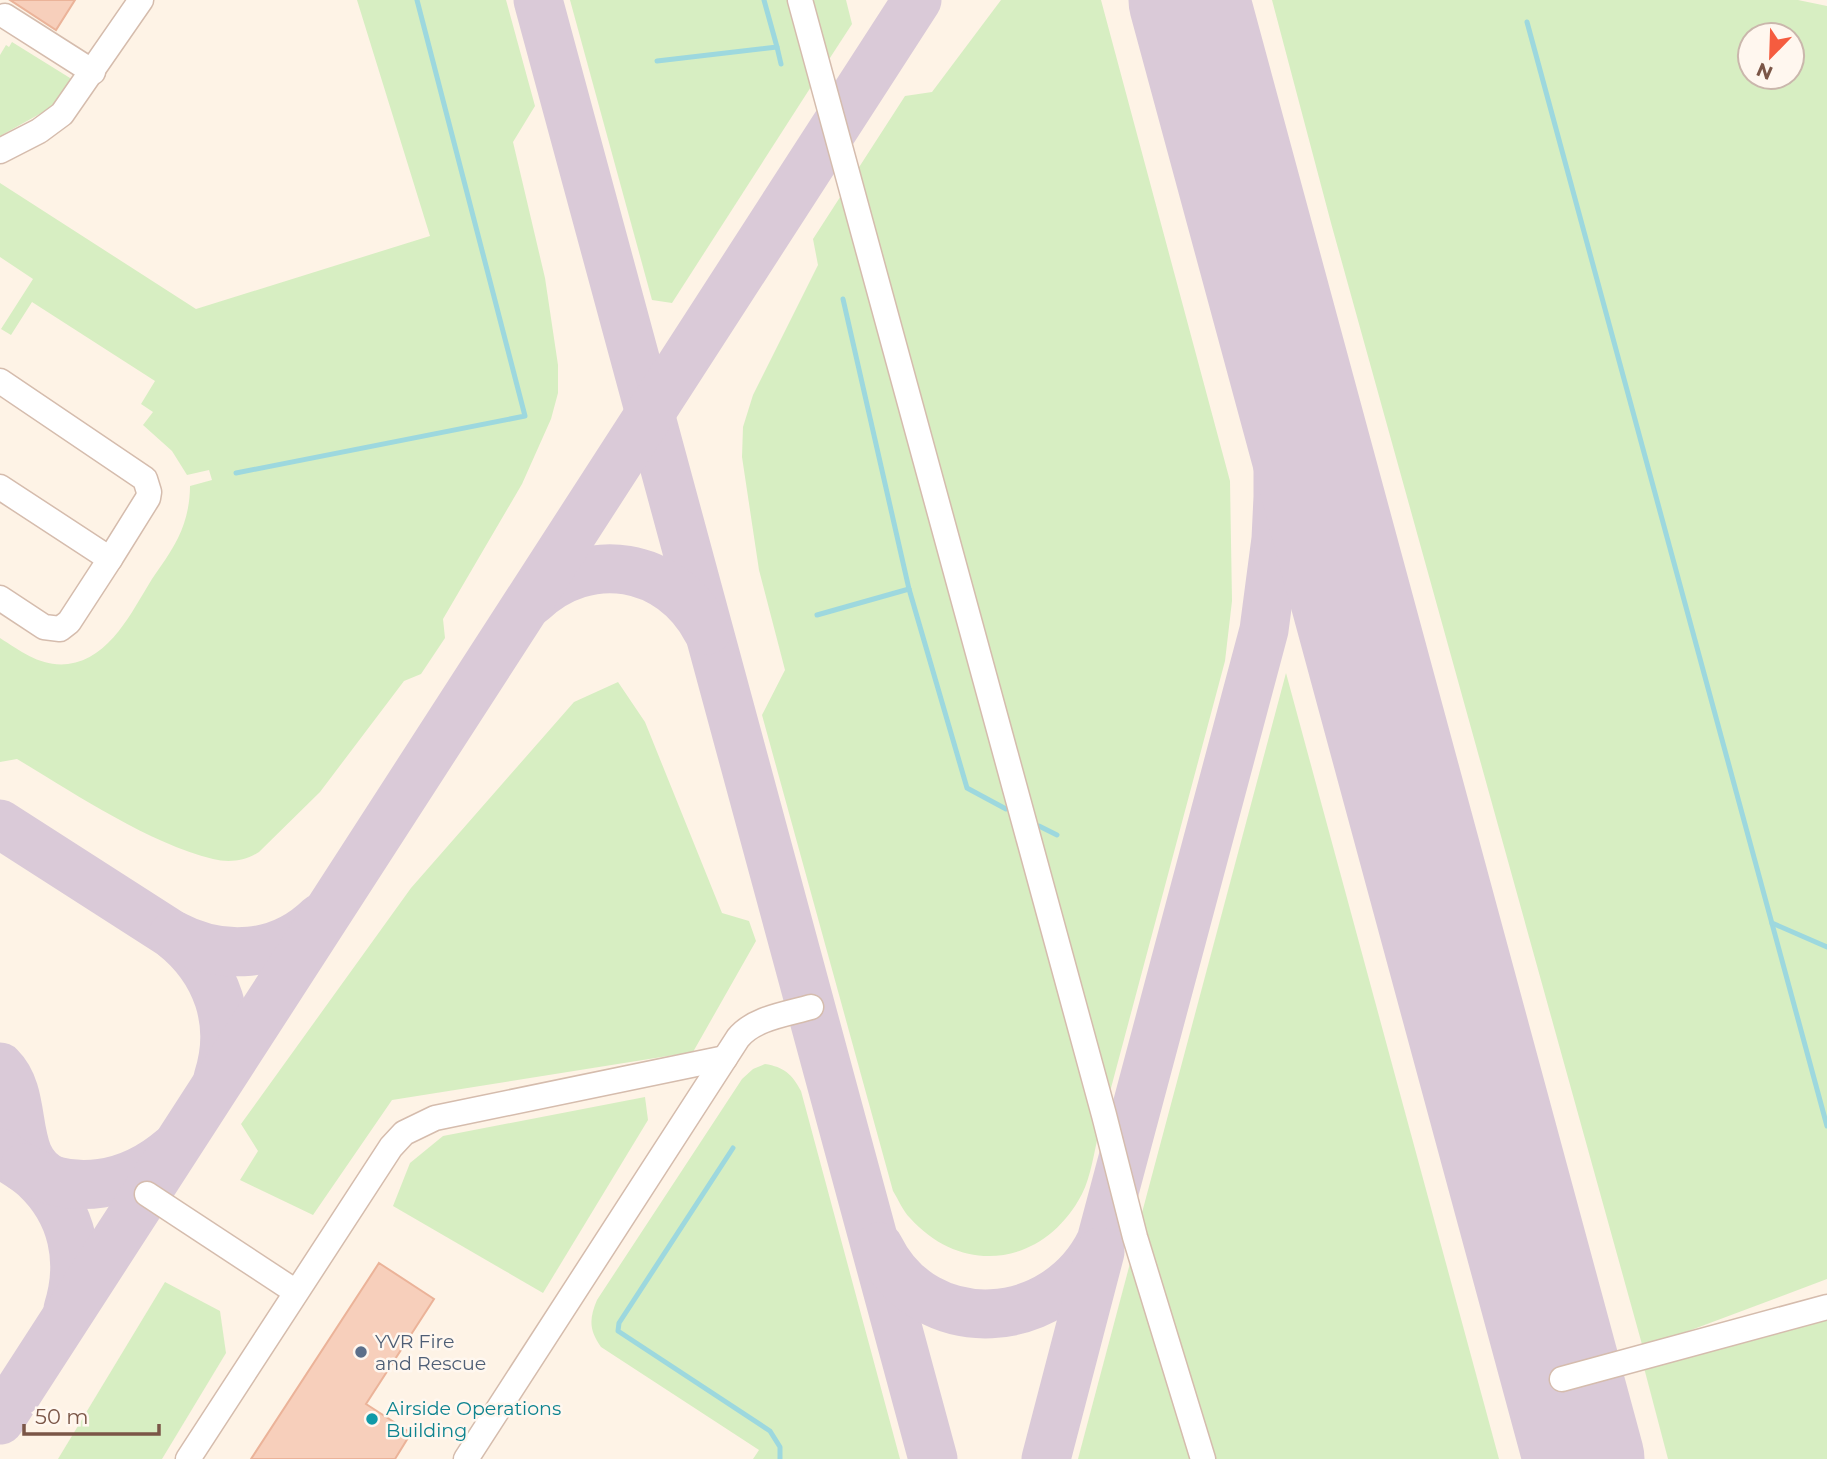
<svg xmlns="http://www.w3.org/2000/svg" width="1827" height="1459" font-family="Montserrat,sans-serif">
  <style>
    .green { fill: #d7eec2; fill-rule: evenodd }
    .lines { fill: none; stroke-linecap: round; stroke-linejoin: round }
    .stream { stroke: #9dd8de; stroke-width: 5 }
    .taxiway { stroke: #dacad8; stroke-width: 49 }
    .runway { stroke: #dacad8; stroke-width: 121 }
    .building { fill: #f7cfbb; stroke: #ebb399; stroke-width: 2 }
    .minor-casing { stroke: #d5bcad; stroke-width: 27 }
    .minor { stroke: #fff; stroke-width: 24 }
    .service-dot { fill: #5c6f8a; stroke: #fff7ef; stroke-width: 2.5 }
    .culture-dot { fill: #0f9aa8; stroke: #fff7ef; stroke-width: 2.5 }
    .labels { text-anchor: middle; stroke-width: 5; stroke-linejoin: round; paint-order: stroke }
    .service-label { font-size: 19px; fill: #4e5e75; stroke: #fff7ef; text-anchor: start }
    .culture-label { font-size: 19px; fill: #0d838f; stroke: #fff7ef; text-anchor: start }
  </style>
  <rect width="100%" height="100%" fill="#fef3e6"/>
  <g class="green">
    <path d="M357 0H506L535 106 513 142 545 278 558 365V393L551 419 522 484 443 619 445 638 421 674 404 681 320 792 259 852C245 861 229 863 213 859 148 843 74 793 17 759L0 762V638C22 652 41 667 68 664 110 659 132 611 152 579 161 566 171 552 178 538 186 522 190 504 190 486L212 480 209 470 187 475 172 451 143 425 153 412 141 404 155 381 32 302 11 335 1 329 33 279 0 257V183L196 309 430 236Z"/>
    <polygon points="570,0 794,0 816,79 672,303 652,300"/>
    <polygon points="808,0 846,0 852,24 826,64"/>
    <polygon points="1001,0 1101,0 1230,481 1232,601 1225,661 1107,1103 854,175 905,96 932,92"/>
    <path d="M1272 0H1798L1827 6V1279L1643 1348 1331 223ZM1750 35H1792V77H1750Z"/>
    <polygon points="12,42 70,78 72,83 54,106 0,136 0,55 6,45 9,47"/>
    <path d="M844 191 1099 1132C1094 1152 1091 1176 1082 1194 1045 1265 964 1278 910 1218 903 1211 898 1199 893 1191L762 715 785 670 759 570 742 457 743 427 753 395 818 265 813 239Z"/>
    <polygon points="1286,673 1499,1459 1211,1459 1139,1224"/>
    <polygon points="618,682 645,722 722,913 749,921 756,941 693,1052 392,1100 313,1215 240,1180 258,1151 241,1124 411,888 574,702"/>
    <path d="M765 1064C784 1067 792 1074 801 1091L900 1459H753L759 1450 601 1347C589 1330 589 1319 597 1300L742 1079 753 1069Z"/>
    <polygon points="645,1097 648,1120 543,1293 393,1206 410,1163 443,1136"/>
    <polygon points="1133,1252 1196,1459 1078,1459"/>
    <polygon points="165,1282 220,1311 226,1353 162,1459 58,1459"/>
    <polygon points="1827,1312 1827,1459 1668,1459 1643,1364"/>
  </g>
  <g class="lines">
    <g class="stream">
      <polyline points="1527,22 1827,1126"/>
      <polyline points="777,47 781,64"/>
      <polyline points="657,61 777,47 764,0"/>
      <polyline points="843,299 909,589 967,788 1006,809"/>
      <polyline points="236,473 525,416 417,0"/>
      <polyline points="817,615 909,589"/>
      <polyline points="1039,826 1057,835"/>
      <polyline points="1772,923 1827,947"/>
      <polyline points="733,1148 619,1323 618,1331 770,1431 780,1447 780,1459"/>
    </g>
    <g class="taxiway">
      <polyline points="538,0 933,1459"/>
      <polyline points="1192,0 1193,15"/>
      <path d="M532 601C588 548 671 562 707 630"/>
      <path d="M0 824 173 935C217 970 236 1023 218 1078"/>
      <path d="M173 935C222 961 279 958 320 918"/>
      <path d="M0 1067C31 1098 7 1159 53 1180"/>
      <path d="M0 1153C12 1161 26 1168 36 1178 73 1213 83 1261 68 1309"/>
      <path d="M24 1168C74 1197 130 1186 173 1149"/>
      <path d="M879 1247C926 1342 1057 1332 1101 1241L1264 630 1276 539 1278 497V331"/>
      <polyline points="0,1420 917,0"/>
      <polyline points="1046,1459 1100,1252"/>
    </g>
    <polyline class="runway" points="1189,0 1584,1459"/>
  </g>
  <g class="building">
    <polygon points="10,0 75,0 56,30"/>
    <polygon points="379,1263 434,1299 366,1404 411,1433 395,1459 251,1459"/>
  </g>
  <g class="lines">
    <g class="minor-casing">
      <g id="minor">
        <polyline points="800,0 1104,1115 1135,1237 1203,1459"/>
        <polyline points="5,16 93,72"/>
        <polyline points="0,151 39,131 62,114 141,0"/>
        <polyline points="0,381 145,479 149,492 148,498 110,559"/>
        <polyline points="0,487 110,559 69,622 60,629 44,627 0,598"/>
        <polyline points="147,1194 296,1292"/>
        <polyline points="1562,1379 1827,1307"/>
        <polyline points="188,1459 391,1147 404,1133 435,1118 725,1058"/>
        <path d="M466 1459 738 1038C754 1018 787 1014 811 1007"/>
      </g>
    </g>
    <use href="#minor" class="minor"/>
  </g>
  <circle class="service-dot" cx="361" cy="1352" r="7"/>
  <circle class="culture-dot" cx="372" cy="1419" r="7"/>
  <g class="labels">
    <g class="service-label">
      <text x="375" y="1348">YVR Fire<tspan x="375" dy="22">and Rescue</tspan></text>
    </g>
    <g class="culture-label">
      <text x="386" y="1415">Airside Operations<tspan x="386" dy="22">Building</tspan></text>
    </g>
  </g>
  <g transform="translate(1771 56) rotate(203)"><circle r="33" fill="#fff7ef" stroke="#cab7ac" stroke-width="2"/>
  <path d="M0-5L12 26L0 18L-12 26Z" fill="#f55c3f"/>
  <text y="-10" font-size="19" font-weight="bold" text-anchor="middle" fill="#7b5647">N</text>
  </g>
  <path d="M24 1424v10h135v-10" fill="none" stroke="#7b5647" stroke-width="3.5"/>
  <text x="35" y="1424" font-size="21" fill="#7b5647" stroke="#fff7ef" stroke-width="5" paint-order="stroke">50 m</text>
</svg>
